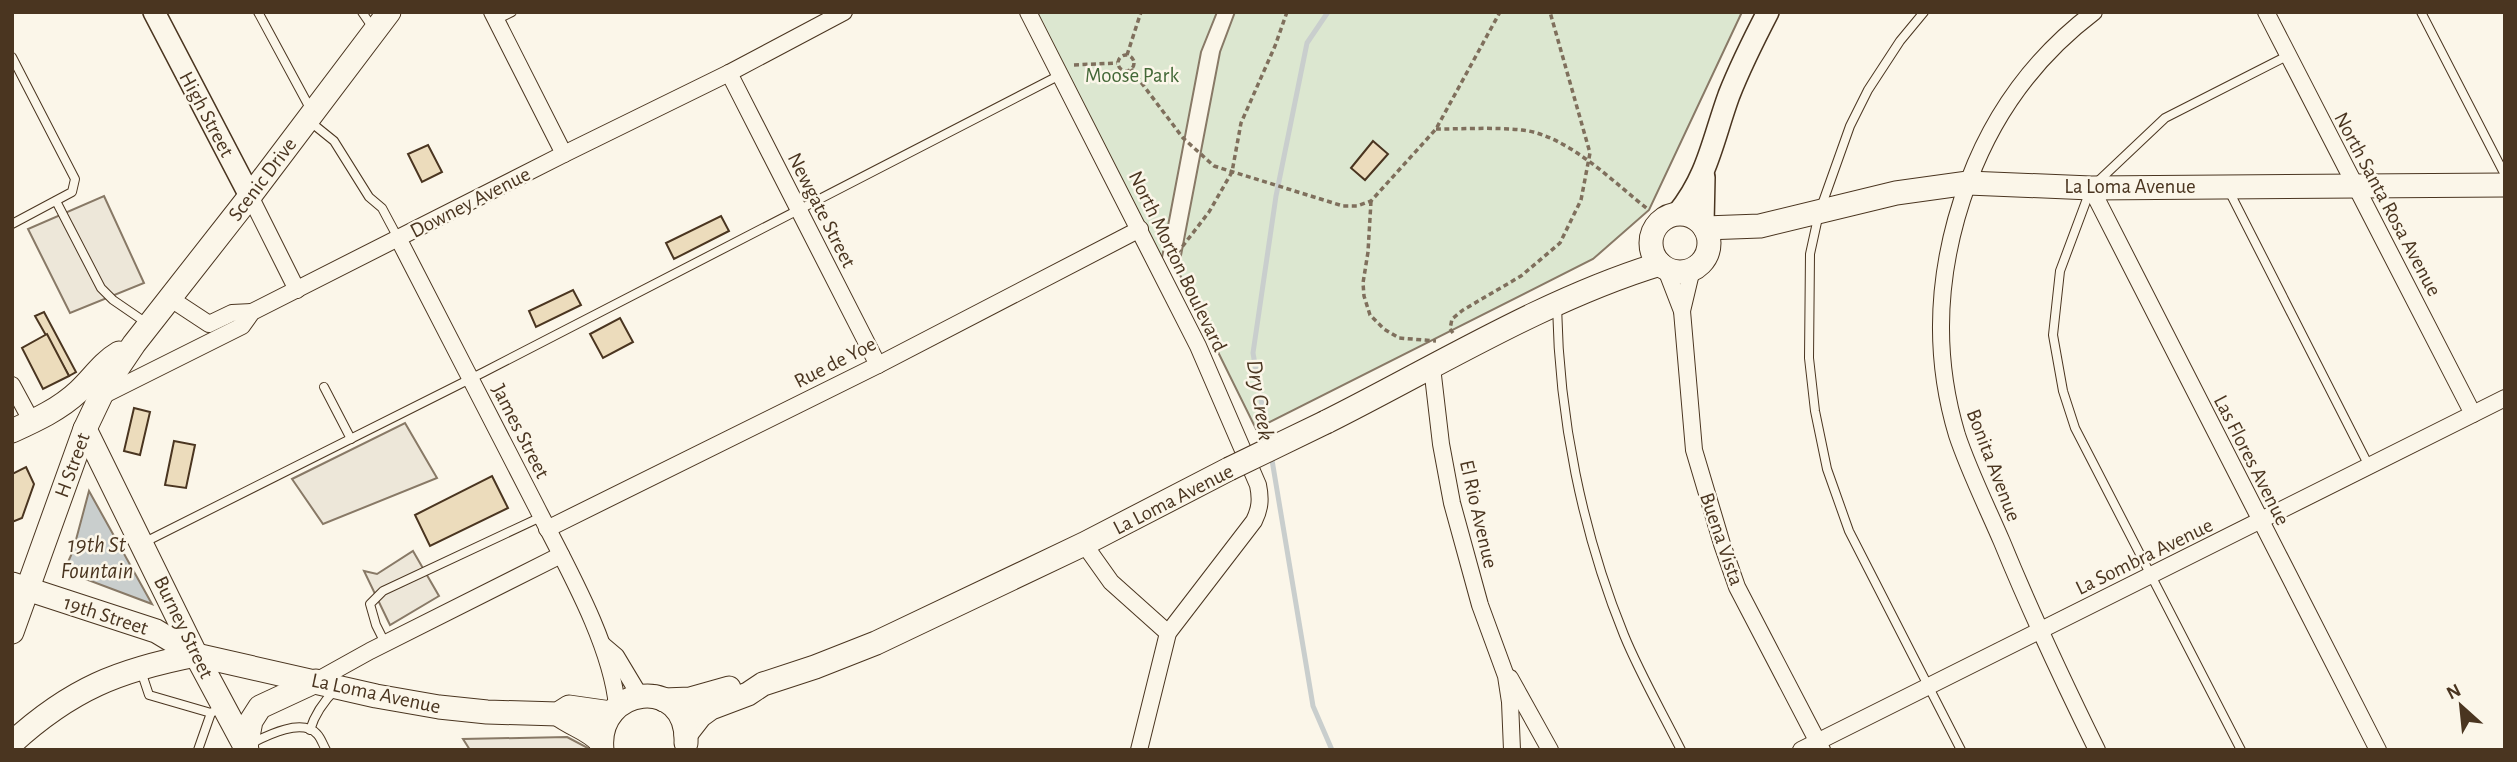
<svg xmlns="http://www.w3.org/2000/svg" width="2517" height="762" font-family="'Alegreya Sans',sans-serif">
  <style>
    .green { fill: #dce7d0; stroke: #887966; stroke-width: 2 }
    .parking { fill: #ede7d9; stroke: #887966; stroke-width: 2 }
    .water { fill: #c9cecd; stroke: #887966; stroke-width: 2 }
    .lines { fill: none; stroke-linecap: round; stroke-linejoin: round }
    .stream { stroke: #c9cecd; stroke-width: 5 }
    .building { fill: #ecdcbc; stroke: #4a3520; stroke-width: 2 }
    .service-casing { stroke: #4a3520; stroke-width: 10 }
    .minor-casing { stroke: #4a3520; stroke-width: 18 }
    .tertiary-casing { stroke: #4a3520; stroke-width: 24 }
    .secondary-casing { stroke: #4a3520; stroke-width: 25 }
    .path { stroke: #7f6f5c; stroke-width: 3.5; stroke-dasharray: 5 3.5; stroke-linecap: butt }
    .service { stroke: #fbf6e9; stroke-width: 8 }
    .minor { stroke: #fbf6e9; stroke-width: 16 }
    .tertiary { stroke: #fbf6e9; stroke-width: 21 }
    .secondary { stroke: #fbf6e9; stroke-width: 23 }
    .secondary-bridge-casing { stroke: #4a3520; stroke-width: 25; stroke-linecap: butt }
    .secondary-bridge { stroke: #fbf6e9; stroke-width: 23 }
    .labels { text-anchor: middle; stroke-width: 5; stroke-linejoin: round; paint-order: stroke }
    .park-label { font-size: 21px; fill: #436837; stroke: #fbf6e9 }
    .street-label { font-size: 21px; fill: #4a3520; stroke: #fbf6e9 }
    .water-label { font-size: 23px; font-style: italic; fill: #4a3520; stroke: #fbf6e9 }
  </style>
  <rect width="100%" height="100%" fill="#fbf6e9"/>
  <g class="green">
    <polygon points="1028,12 1217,12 1201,52 1160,268"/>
    <polygon points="1235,12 1742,12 1649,210 1593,259 1256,429 1178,271 1220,52"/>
  </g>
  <g class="parking">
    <polygon points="104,196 144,283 70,313 28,229"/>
    <polygon points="405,423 437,478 323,524 292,479"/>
    <polygon points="413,551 439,596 390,625 364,571 377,574"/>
    <polygon points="567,737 588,748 588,750 470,750 463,739"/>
  </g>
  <polygon class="water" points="89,491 152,604 64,571 73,551"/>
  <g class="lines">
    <g class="stream">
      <polyline points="1269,444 1253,353 1276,196 1307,43 1328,12"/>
      <polyline points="1271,454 1313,706 1332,750"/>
    </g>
  </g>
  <g class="building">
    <polygon points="1373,141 1388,154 1365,180 1351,168"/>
    <polygon points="428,145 442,172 422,182 408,154"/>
    <polygon points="721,216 729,231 674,259 666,243"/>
    <polygon points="573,290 581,305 536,327 529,311"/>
    <polygon points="44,312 76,372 69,376 35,316"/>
    <polygon points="620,318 633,342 603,358 590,334"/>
    <polygon points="47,334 69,376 43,389 22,348"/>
    <polygon points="134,408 150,412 140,455 124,451"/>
    <polygon points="174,441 195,445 186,488 165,485"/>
    <polygon points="26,467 34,484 22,518 12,522 12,474"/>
    <polygon points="492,476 508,508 430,546 415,515"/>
  </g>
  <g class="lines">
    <g class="service-casing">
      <g id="service">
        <polyline points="258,12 311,110"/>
        <polyline points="362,12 373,28"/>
        <polyline points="1924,12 1900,41 1868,90 1850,126 1819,213 1810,254 1809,358 1815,411 1827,469 1849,531 1961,750"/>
        <polyline points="2421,12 2505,175"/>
        <polyline points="496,20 512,12"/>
        <polyline points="12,57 75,179 72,192 12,224"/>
        <polyline points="308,120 334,141 369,197 382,208 398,238"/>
        <polyline points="2228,189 2369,466"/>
        <polyline points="56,201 101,288 113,300 148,324"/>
        <path d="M1557 306C1559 417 1582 532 1624 635 1640 674 1662 712 1681 750"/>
        <polyline points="324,387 351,439"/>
        <polyline points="143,543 484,372 1060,75"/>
        <polyline points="385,643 376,625 370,604 383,591 541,517"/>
        <polyline points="141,671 149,695 211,713 222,707"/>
        <path d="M310 730C315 713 324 701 336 689"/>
        <path d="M252 743C268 735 302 718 317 734 321 738 323 745 326 750"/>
        <polyline points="198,750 211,713"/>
        <polyline points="2241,750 2075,428 2063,391 2053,335 2060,271 2091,188 2165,118 2287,56"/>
      </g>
    </g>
    <g class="minor-casing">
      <g id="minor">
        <polyline points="492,12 564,154"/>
        <path d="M1028 12 1198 346 1258 485C1261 499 1260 509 1254 521L1168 633 1139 750"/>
        <path d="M2094 12C2036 56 1994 113 1969 180 1938 263 1931 349 1957 435 1969 471 1987 507 2002 542 2031 613 2063 681 2097 750"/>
        <polyline points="2266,12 2473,414"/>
        <polyline points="729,73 878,365"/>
        <polyline points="2091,188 2378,750"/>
        <polyline points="250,196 297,290"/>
        <path d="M398 238C444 327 489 415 535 504 564 562 611 642 617 706"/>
        <polyline points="1665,267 1682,311 1694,450 1722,544 1737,587 1822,750"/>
        <polyline points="171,299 209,324 232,313 252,312"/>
        <polyline points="1682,311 1692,269"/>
        <polyline points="1432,367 1441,444 1452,503 1480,605 1506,676 1510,702 1512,750"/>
        <polyline points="12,385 32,422"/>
        <polyline points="100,397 242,326 252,312 564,154 729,73 844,12"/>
        <polyline points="547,529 878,365 1140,229"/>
        <polyline points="1084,544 1111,582 1168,633"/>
        <polyline points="603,645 616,656 640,696"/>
        <polyline points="1510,678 1550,750"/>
        <polyline points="316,681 370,651 561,555"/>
        <polyline points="1801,750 2505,398"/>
      </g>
    </g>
    <g class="tertiary-casing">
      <g id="tertiary">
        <polyline points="154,12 250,196"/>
        <path d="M1678 213C1708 176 1713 139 1729 95 1740 67 1754 39 1768 12"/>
        <polyline points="1703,224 1704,177"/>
      </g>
    </g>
    <g class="secondary-casing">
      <g id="secondary">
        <circle cx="1680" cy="243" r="29"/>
        <polyline points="1705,228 1760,226 1896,193 1968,183 2091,188 2505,185"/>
        <path d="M1326 422C1434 368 1545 299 1660 264"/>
        <polyline points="85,429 196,655 247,750"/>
        <path d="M12 431C36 420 60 409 79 391 93 378 102 363 119 353"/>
        <polyline points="12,584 156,631 196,655 376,696 439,707 487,712 558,714 569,707 611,713"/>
        <polyline points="12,632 85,429 105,387 134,344 250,196 389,12"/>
        <polyline points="664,700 690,699 729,688"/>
        <path d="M558 714C572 725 588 728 601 742"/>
        <polyline points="686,734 700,716 711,708 748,694 763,684 815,667 876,643 1084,544 1229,469"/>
        <path d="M12 743C71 689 119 670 196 655"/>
        <polyline points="246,747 251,721 260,707 316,681"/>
        <path d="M602 750C595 685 689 674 686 743"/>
      </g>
    </g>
    <g class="path">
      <circle cx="1126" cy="63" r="8"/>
      <polyline points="1127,55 1141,12"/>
      <polyline points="1074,65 1117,63"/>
      <polyline points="1131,69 1183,138 1214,166 1343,206 1357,206 1371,201 1436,129 1500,12"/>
      <path d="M1436 129C1464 129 1494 127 1522 130 1568 135 1614 183 1649 210"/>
      <polyline points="1371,201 1368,252 1363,283 1364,296 1370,315 1384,329 1399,338 1436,341"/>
      <polyline points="1172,260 1209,212 1232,172 1241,123 1275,46 1287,12"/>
      <polyline points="1453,333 1450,329 1452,319 1463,310 1521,276 1560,243 1581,200 1590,153 1550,12"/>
    </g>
    <use href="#service" class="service"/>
    <use href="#minor" class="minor"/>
    <use href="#tertiary" class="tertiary"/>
    <use href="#secondary" class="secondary"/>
    <g class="secondary-bridge-casing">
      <polyline id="secondary-bridge" points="1229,469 1326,422"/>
    </g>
    <use href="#secondary-bridge" class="secondary-bridge"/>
  </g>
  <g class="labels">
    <g class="park-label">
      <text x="1132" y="82">Moose Park</text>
    </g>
    <g class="street-label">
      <text transform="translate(207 114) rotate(62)" y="7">High Street</text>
      <text transform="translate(262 179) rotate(-53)" y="7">Scenic Drive</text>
      <text x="2130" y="193">La Loma Avenue</text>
      <text transform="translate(470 202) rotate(-27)" y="7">Downey Avenue</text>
      <text transform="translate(2388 204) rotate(62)" y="7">North Santa Rosa Avenue</text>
      <text transform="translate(822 210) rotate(63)" y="7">Newgate Street</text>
      <text transform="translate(1178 261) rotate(64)" y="7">North Morton Boulevard</text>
      <text transform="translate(835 362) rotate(-27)" y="7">Rue de Yoe</text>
      <text transform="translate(521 431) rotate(63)" y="7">James Street</text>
      <text transform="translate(2252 460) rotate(63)" y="7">Las Flores Avenue</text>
      <text transform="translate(72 465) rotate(-70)" y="7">H Street</text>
      <text transform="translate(1994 465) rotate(69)" y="7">Bonita Avenue</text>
      <text transform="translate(1173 499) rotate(-27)" y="7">La Loma Avenue</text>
      <text transform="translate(1479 514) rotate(77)" y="7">El Rio Avenue</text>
      <text transform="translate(1722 539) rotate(71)" y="7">Buena Vista</text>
      <text transform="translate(2144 556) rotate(-26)" y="7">La Sombra Avenue</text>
      <text transform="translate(106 615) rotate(18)" y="7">19th Street</text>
      <text transform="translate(184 627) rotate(64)" y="7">Burney Street</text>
      <text transform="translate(376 693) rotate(12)" y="7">La Loma Avenue</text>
    </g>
    <g class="water-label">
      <text transform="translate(1261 400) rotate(81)" y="8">Dry Creek</text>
      <text x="97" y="552">19th St<tspan x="97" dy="26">Fountain</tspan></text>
    </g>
  </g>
  <rect width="2517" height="762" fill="none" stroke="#4a3520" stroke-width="28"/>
  <g transform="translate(2461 706) rotate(333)" stroke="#fbf6e9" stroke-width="5" paint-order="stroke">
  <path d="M0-5L12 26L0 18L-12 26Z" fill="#4a3520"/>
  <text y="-10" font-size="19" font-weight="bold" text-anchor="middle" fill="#4a3520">N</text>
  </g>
</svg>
